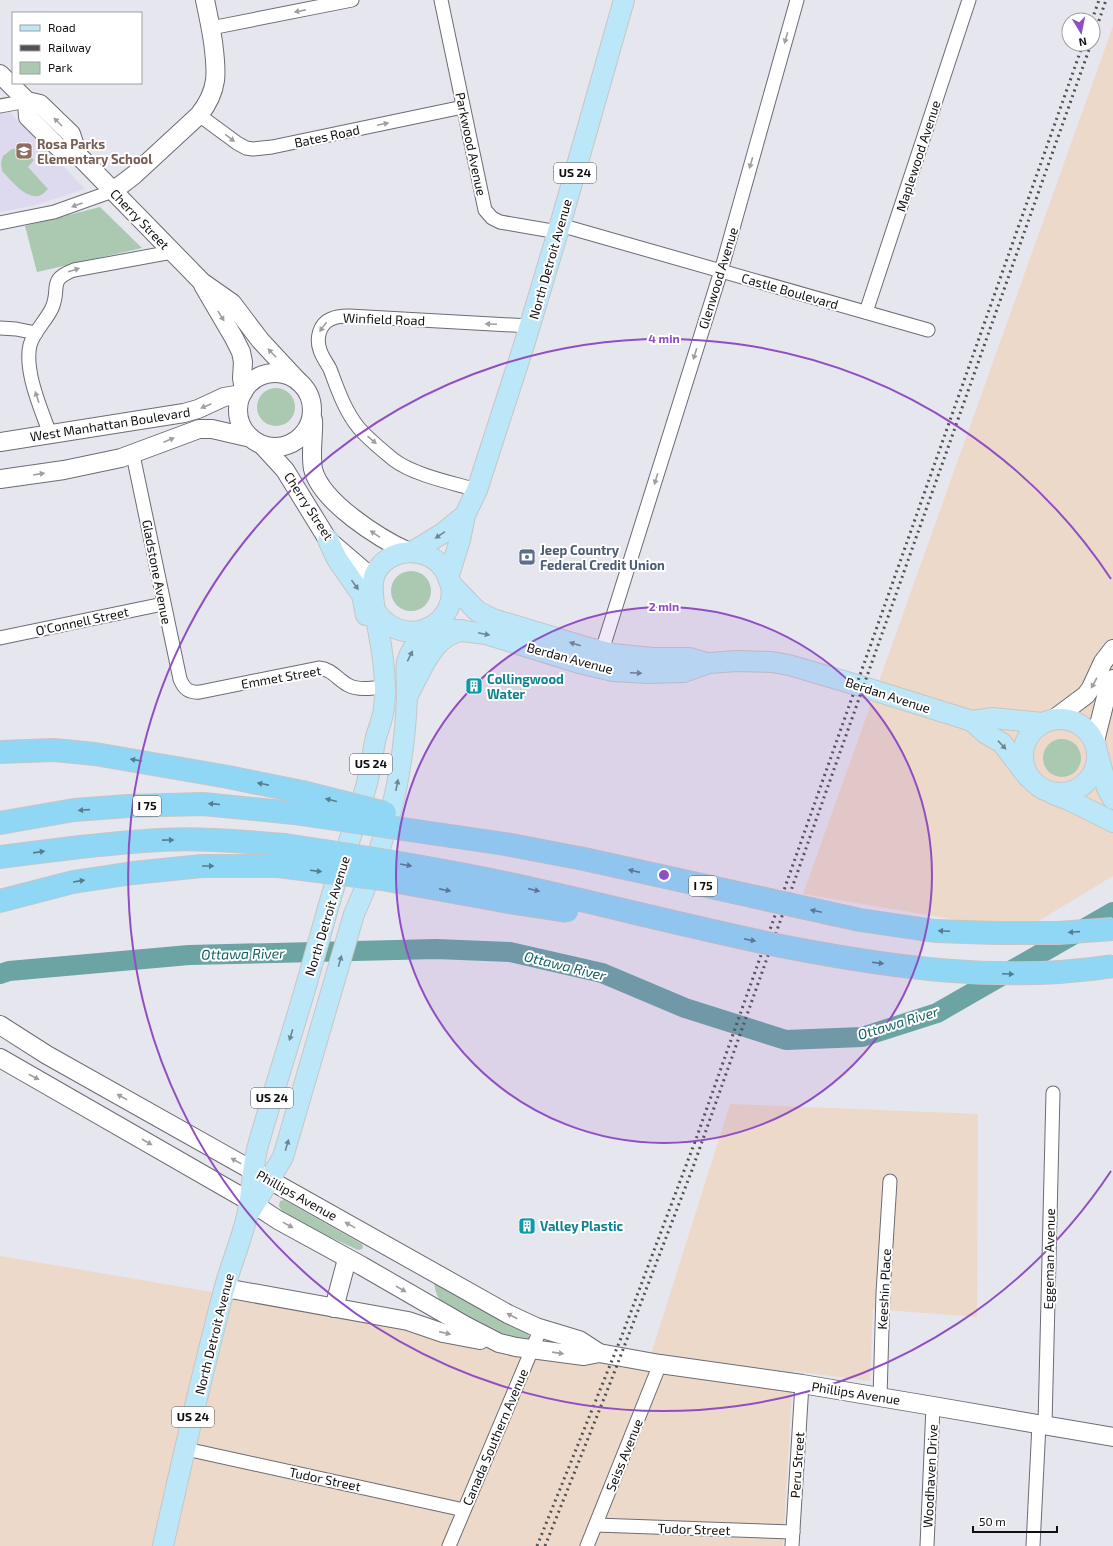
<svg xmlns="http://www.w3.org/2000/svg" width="1113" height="1546" font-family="'Exo 2',sans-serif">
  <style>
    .industrial { fill: #ecd9c9 }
    .education { fill: #dddaf0 }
    .green { fill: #abc8b0 }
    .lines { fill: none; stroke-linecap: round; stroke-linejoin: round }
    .river { stroke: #6ca3a3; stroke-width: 20 }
    .street-casing { stroke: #6c6c73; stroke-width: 15 }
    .secondary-casing { stroke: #6c6c73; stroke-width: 20 }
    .primary-casing { stroke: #c6c6c6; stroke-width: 22 }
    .highway-casing { stroke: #c6c6c6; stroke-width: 24 }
    .street { stroke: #fff; stroke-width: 13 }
    .secondary { stroke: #fff; stroke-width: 18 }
    .primary { stroke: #bce7f9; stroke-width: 20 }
    .highway { stroke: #8fd7f5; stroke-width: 22 }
    .rail { stroke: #515155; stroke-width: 3; stroke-dasharray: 2 4; stroke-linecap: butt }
    .highway-bridge-casing { stroke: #c6c6c6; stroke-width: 24; stroke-linecap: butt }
    .highway-bridge { stroke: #8fd7f5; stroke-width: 22 }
    .oneway { fill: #9f9fa0 }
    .oneway2 { fill: #6f8691 }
    .oneway3 { fill: #567d8f }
    .ring { fill: none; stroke: #904ec3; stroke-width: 2 }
    .labels { text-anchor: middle; stroke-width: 4; stroke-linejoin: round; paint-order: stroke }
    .shield { fill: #fff; stroke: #585859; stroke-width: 1 }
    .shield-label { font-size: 12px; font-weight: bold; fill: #101012 }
    .street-label { font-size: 13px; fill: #101012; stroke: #fff }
    .education-label { font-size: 13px; font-weight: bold; fill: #785e54; stroke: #fff; text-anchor: start }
    .service-label { font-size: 13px; font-weight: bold; fill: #4e5e75; stroke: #fff; text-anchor: start }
    .culture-label { font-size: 13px; font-weight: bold; fill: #0d838f; stroke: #fff; text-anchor: start }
    .water-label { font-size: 14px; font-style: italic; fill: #115f60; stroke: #fff }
    .centre { fill: #904ec3; stroke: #fff; stroke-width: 2 }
    .ring-label { font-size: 12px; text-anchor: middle; font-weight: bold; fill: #904ec3; stroke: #fff; stroke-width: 4; stroke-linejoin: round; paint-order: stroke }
  </style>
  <rect width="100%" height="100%" fill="#e6e6ee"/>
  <g class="industrial">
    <polygon points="1113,26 1113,876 1022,931 803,894"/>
    <polygon points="730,1104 978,1114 977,1317 873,1309 870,1381 793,1371 783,1546 0,1546 0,1256 536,1347 646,1370"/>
  </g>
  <polygon class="education" points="9,111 85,189 36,205 0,212 0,113"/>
  <g class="green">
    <path d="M12 149H22L34 160 28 167 48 189C45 192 42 196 38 196 24 198 11 180 2 171L1 163 3 156Z"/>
    <polygon points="100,207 142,248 37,272 25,226"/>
    <circle cx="276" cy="407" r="19"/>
    <circle cx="411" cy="591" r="20"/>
    <circle cx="1062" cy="758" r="19"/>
    <polygon points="284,1200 362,1244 363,1247 362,1249 358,1250 291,1219 282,1211 279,1206 280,1201"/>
    <path d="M434 1282 526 1330 530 1338 526 1341C504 1335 459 1320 443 1304 437 1298 435 1290 434 1282Z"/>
  </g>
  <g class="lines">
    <polyline class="river" points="0,974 9,971 189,955 436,949 510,952 602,973 685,1008 786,1040 862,1037 937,1013 1113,912"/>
    <g class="street-casing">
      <g id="street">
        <polyline points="441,0 485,210 492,218 500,222 558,232"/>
        <polyline points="211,28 352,0"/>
        <polyline points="0,106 27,101"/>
        <polyline points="199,115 237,143 246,148 253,149 272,147 463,107"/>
        <polyline points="0,223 54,212 113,191"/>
        <polyline points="560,225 928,330"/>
        <polyline points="866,312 969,0"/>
        <polyline points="0,328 16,329 36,333"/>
        <path d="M50 434C41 409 24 371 30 345 34 331 46 321 52 308 61 288 47 280 74 270L172 252"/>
        <path d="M133 455 180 679C184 689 189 693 200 692L319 668C332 669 337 679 348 685 355 689 365 689 373 688"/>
        <path d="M477 490C453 483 414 475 394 460 382 450 368 439 358 427 344 409 338 390 330 369 327 363 322 357 320 350 316 339 319 324 331 319 337 316 343 316 349 316L530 326"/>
        <polyline points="0,638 163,604"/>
        <polyline points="600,657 721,271 797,0"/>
        <polyline points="880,1397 883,1293 890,1181"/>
        <polyline points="1045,1425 1053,1093"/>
        <polyline points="186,1449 464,1510"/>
        <polyline points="596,1525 793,1532"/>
        <polyline points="449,1546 541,1328"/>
        <polyline points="587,1546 660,1364"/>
        <polyline points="792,1546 802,1384"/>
        <polyline points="927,1546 933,1406"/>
        <polyline points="1033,1546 1039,1424"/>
      </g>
    </g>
    <g class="secondary-casing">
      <g id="secondary">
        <polyline points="0,74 27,101 40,104 71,134 78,155"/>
        <polyline points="27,101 28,117 58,147 78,155 202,282 232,303 260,340 299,382"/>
        <path d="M113 191 134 175 199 115C219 90 217 72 213 42 211 28 208 14 205 0"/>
        <polyline points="203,285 234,338 241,352 243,362 242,378 244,391"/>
        <circle cx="275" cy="410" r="37"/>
        <path d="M313 420C314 436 310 452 313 469 321 502 380 539 409 552"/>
        <polyline points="0,442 184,413 198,409 224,397 242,394"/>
        <polyline points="262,445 285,470 328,540 363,570 372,585"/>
        <polyline points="0,479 64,470 121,458 199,429 212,429 251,438"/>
        <polyline points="1054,719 1086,695 1091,688 1103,662 1113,649"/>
        <polyline points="1095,741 1106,697 1113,679"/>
        <polyline points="0,1025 47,1055 508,1314 536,1327 579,1340 599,1353"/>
        <polyline points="0,1058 249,1201 278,1220 362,1266 466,1326 499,1343 516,1347 584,1356 599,1353 660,1364 802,1384 933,1406 1113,1437"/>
        <polyline points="225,1288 408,1321 443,1333 480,1340"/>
        <polyline points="334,1308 347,1259"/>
      </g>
    </g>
    <g class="primary-casing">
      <g id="primary">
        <polyline points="328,540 337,559 362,595 366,615"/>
        <polyline points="412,552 443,533 465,515"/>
        <polyline points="448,578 460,540 465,515 477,490 524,345 560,225 624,0"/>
        <polyline points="450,583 477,611 493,619 589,648 613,654 652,658 690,658 707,663"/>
        <polyline points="431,627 486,634 579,663 613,671 648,673 684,672 709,663 737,661 772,662 789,665 857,685 972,721 985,733 1002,743 1028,777"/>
        <path d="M409 693C418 676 429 649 445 638 450 634 456 633 462 630"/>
        <circle cx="1060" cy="756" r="37"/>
        <polyline points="972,721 993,718 1042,723"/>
        <polyline points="1098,755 1107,788 1113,799"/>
        <polyline points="1053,794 1071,801 1113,822"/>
        <path d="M251 1210 283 1157 354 914C374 870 393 815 400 767 404 744 406 721 407 698 408 686 405 673 407 662 410 650 421 638 428 628"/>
        <path d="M163 1546C182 1460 202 1375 224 1290 230 1267 240 1244 246 1220 253 1195 251 1167 259 1142 273 1093 289 1044 303 996 314 959 324 921 335 884 346 849 359 815 368 779 371 765 373 751 376 737 379 727 383 718 384 708 387 682 383 654 378 629 376 614 369 588 375 574 388 546 430 545 445 571 472 615 410 658 376 612"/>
      </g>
    </g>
    <g class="highway-casing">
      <g id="highway">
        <polyline points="0,752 54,750 95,754 228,777 302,792"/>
        <polyline points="0,823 74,810 128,806 203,804 294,813"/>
        <path d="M0 857C48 851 97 844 145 841 192 837 239 841 285 845"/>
        <polyline points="0,901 73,882 133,873 202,866 278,866"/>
      </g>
    </g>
    <use href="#street" class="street"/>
    <use href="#secondary" class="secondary"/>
    <use href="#primary" class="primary"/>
    <use href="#highway" class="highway"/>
    <g class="rail">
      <polyline points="1092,20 1099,0"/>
      <polyline points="1093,38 1106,0"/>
      <polyline points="537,1546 621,1338 696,1139 1083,44"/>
      <polyline points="545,1546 609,1386 692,1170 1091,44"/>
    </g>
    <g class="highway-bridge-casing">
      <g id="highway-bridge">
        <polyline points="302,792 385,813"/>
        <polyline points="294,813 505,844 584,859 860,920 935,931 997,933 1058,933 1113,929"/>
        <path d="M285 845C360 856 436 868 510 884 602 904 693 928 786 947 895 968 1002 983 1113 966"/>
        <polyline points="278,866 382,879 509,902 567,911"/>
      </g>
    </g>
    <use href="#highway-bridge" class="highway-bridge"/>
  </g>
  <defs><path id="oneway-solid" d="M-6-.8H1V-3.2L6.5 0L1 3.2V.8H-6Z"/></defs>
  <g class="oneway">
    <use href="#oneway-solid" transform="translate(300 11) rotate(169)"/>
    <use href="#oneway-solid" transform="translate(786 38) rotate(106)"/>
    <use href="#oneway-solid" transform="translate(58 122) rotate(-135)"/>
    <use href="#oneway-solid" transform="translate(383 124) rotate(-12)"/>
    <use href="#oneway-solid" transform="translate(230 138) rotate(38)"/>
    <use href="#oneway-solid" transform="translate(751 163) rotate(106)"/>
    <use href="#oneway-solid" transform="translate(77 205) rotate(160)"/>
    <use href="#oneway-solid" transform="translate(74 270) rotate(-17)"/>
    <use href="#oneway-solid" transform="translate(221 316) rotate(58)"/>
    <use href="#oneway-solid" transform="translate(491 324) rotate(-177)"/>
    <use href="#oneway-solid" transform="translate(323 327) rotate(126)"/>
    <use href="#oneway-solid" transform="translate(272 353) rotate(-134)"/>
    <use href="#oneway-solid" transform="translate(695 354) rotate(107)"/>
    <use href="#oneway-solid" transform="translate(37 397) rotate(-109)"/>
    <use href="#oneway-solid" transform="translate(206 406) rotate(157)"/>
    <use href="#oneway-solid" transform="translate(169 440) rotate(-23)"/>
    <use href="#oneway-solid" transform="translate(372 440) rotate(41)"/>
    <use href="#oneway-solid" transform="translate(39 474) rotate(-9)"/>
    <use href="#oneway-solid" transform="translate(656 479) rotate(107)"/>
    <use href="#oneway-solid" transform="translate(375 534) rotate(-146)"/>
    <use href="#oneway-solid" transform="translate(1094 683) rotate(119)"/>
    <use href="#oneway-solid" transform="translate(34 1077) rotate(28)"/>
    <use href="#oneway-solid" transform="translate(122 1097) rotate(-151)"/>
    <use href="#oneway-solid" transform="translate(147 1142) rotate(30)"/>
    <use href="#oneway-solid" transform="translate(236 1161) rotate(-151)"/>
    <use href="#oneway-solid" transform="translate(288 1225) rotate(29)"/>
    <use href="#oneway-solid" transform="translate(350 1225) rotate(-151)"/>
    <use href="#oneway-solid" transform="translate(401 1289) rotate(30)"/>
    <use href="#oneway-solid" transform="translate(512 1316) rotate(-152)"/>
    <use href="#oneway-solid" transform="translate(445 1333) rotate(13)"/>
    <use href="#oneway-solid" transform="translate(558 1353) rotate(8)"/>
  </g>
  <g class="oneway2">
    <use href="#oneway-solid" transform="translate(440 535) rotate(146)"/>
    <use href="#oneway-solid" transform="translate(355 585) rotate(54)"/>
    <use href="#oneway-solid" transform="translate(484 634) rotate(12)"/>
    <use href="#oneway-solid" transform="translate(575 644) rotate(-163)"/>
    <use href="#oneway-solid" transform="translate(410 656) rotate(-64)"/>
    <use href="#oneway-solid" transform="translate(636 673) rotate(3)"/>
    <use href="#oneway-solid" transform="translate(1002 745) rotate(47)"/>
    <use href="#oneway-solid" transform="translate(397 785) rotate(-79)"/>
    <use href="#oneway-solid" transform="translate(340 961) rotate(-74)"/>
    <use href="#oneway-solid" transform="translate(291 1035) rotate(107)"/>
    <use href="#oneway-solid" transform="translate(287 1145) rotate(-74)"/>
  </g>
  <g class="oneway3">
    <use href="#oneway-solid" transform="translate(136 760) rotate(-171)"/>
    <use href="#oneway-solid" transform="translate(263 784) rotate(-169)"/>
    <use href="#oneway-solid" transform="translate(331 800) rotate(-166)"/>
    <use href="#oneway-solid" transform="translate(214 804) rotate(-175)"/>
    <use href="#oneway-solid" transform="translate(84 810) rotate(176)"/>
    <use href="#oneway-solid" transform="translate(168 840) rotate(-1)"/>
    <use href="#oneway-solid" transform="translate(39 852) rotate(-8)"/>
    <use href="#oneway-solid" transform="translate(406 865) rotate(10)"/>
    <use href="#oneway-solid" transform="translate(208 866)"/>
    <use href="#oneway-solid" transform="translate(316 871) rotate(7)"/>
    <use href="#oneway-solid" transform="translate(634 871) rotate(-167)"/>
    <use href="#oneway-solid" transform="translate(79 881) rotate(-9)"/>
    <use href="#oneway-solid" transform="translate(445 890) rotate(11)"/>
    <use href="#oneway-solid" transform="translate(534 890) rotate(13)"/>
    <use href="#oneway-solid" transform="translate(816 911) rotate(-168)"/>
    <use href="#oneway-solid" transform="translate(944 931) rotate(-178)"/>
    <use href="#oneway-solid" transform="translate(1074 932) rotate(176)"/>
    <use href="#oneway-solid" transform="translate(750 940) rotate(11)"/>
    <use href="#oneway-solid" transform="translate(878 963) rotate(7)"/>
    <use href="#oneway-solid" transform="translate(1008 974) rotate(2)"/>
  </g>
  <circle cx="664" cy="875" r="268" fill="#904ec3" fill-opacity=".12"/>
  <g class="ring">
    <circle cx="664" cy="875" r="268"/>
    <path d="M1111 1171A536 536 0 1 1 1111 579"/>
  </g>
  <defs>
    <g id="school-square" transform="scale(0.9)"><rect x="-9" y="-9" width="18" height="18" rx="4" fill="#8d6e63" stroke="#fff"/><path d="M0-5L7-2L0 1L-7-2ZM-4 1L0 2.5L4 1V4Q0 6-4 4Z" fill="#fff"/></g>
    <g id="bank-square" transform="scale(0.9)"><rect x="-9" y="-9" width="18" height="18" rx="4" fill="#5c6f8a" stroke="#fff"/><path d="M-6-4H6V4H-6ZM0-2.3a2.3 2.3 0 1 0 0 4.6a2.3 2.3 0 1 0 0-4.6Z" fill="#fff"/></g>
    <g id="building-square" transform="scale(0.9)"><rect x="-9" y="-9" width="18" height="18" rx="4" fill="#0f9aa8" stroke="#fff"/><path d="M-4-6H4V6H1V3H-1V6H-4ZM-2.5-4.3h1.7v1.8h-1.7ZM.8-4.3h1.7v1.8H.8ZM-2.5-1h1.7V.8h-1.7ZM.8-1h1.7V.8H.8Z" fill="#fff"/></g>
  </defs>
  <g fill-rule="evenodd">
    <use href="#school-square" x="24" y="151"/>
    <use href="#bank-square" x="527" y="557"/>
    <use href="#building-square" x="474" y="686"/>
    <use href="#building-square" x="527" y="1226"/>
  </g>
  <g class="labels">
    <g class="shield">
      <rect x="554" y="163" width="42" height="20" rx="3"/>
      <rect x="350" y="754" width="42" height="20" rx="3"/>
      <rect x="133" y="796" width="28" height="20" rx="3"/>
      <rect x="689" y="876" width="28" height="20" rx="3"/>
      <rect x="251" y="1088" width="42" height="20" rx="3"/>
      <rect x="172" y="1407" width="42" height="20" rx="3"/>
    </g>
    <g class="shield-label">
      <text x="575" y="177">US 24</text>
      <text x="371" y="768">US 24</text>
      <text x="147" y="810">I 75</text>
      <text x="703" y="890">I 75</text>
      <text x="272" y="1102">US 24</text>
      <text x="193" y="1421">US 24</text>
    </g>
    <g class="street-label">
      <text transform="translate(327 136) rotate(-12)" y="5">Bates Road</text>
      <text transform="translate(471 144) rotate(78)" y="5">Parkwood Avenue</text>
      <text transform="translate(918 156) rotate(-72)" y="5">Maplewood Avenue</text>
      <text transform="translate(140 219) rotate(46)" y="5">Cherry Street</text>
      <text transform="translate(550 259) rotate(-74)" y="5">North Detroit Avenue</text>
      <text transform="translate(718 278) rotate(-73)" y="5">Glenwood Avenue</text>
      <text transform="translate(790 291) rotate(16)" y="5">Castle Boulevard</text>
      <text transform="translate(384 319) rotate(2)" y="5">Winfield Road</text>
      <text transform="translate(110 424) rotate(-9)" y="5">West Manhattan Boulevard</text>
      <text transform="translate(309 506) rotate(57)" y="5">Cherry Street</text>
      <text transform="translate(157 572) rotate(79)" y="5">Gladstone Avenue</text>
      <text transform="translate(82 621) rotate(-12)" y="5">O'Connell Street</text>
      <text transform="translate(570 658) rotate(15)" y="5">Berdan Avenue</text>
      <text transform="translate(281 677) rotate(-10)" y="5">Emmet Street</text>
      <text transform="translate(888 695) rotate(18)" y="5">Berdan Avenue</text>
      <text transform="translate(327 916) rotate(-73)" y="5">North Detroit Avenue</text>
      <text transform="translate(297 1195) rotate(29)" y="5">Phillips Avenue</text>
      <text transform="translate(1049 1259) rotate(-89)" y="5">Eggeman Avenue</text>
      <text transform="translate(884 1289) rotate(-87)" y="5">Keeshin Place</text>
      <text transform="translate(214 1334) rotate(-76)" y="5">North Detroit Avenue</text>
      <text transform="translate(856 1393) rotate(9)" y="5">Phillips Avenue</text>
      <text transform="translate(495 1437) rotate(-67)" y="5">Canada Southern Avenue</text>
      <text transform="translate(624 1455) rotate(-68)" y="5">Seiss Avenue</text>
      <text transform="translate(797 1465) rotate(-86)" y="5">Peru Street</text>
      <text transform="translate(930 1476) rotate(-87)" y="5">Woodhaven Drive</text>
      <text transform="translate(325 1479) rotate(12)" y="5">Tudor Street</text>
      <text transform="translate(694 1529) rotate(2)" y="5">Tudor Street</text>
    </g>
    <g class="education-label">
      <text x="37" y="149">Rosa Parks<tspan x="37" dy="15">Elementary School</tspan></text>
    </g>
    <g class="service-label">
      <text x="540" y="555">Jeep Country<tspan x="540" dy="15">Federal Credit Union</tspan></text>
    </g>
    <g class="culture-label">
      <text x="487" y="684">Collingwood<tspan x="487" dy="15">Water</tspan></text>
      <text x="540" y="1231">Valley Plastic</text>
    </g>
    <g class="water-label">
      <text transform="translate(243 954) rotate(-1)" y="5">Ottawa River</text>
      <text transform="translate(565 966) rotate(14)" y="5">Ottawa River</text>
      <text transform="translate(898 1023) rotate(-17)" y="5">Ottawa River</text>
    </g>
  </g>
  <circle cx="664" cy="875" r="6" class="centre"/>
  <g class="ring-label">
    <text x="664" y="343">4 min</text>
    <text x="664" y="611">2 min</text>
  </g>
  <rect x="12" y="12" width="130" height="72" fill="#ffffff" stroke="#9f9fa0"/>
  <rect x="20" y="25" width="20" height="6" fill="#bce7f9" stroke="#9f9fa0"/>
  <text x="48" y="32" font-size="12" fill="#101012">Road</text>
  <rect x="20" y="45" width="20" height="6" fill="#515155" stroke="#9f9fa0"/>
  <text x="48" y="52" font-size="12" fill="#101012">Railway</text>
  <rect x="20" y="62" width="20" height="12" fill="#abc8b0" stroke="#9f9fa0"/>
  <text x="48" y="72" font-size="12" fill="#101012">Park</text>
  <g transform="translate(1081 32) rotate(170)"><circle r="19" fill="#ffffff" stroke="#9f9fa0"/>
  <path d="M0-3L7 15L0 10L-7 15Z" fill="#904ec3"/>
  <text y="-6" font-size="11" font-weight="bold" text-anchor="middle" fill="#101012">N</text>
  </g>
  <path d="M973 1526v6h84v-6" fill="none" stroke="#101012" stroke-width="2"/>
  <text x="979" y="1526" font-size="12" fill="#101012" stroke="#ffffff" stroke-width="3" paint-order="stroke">50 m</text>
</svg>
